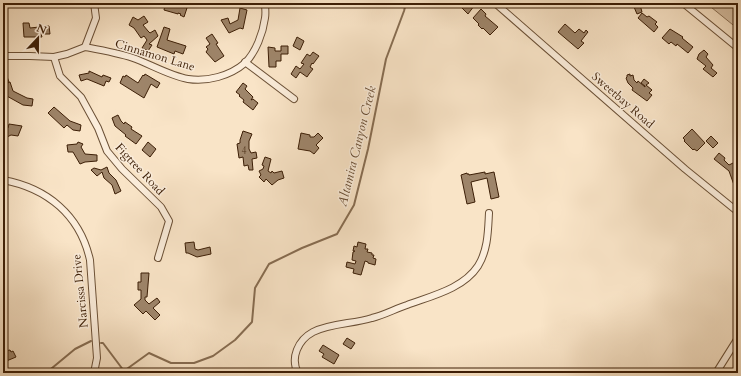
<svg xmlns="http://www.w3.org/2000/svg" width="741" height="376" font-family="Cardo,serif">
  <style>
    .green { fill: #d9c2a6; stroke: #8a7056 }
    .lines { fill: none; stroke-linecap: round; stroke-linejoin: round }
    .stream { stroke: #876d52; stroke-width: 2 }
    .building { fill: #9e856a; stroke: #3c1e06 }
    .street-casing { stroke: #6b5036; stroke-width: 8 }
    .street { stroke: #fbeddb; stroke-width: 6 }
    .labels { text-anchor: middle; stroke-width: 3; stroke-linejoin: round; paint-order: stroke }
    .number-label { font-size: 10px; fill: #54381f }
    .street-label { font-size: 12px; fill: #3c1e06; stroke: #fbeddb }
    .water-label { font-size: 13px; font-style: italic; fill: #684c32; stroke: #fbeddb }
  </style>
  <rect width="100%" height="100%" fill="#f9e4c7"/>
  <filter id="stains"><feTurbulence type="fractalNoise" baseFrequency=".005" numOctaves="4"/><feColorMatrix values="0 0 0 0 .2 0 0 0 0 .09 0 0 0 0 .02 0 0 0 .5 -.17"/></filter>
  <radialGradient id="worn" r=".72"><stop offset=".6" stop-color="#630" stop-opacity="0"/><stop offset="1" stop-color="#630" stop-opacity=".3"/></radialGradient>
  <polygon class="green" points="706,3 738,3 738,29"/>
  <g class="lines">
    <g class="stream">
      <polyline points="101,343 103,343 124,371 149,353 171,363 194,363 213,356 235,340 252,322 255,288 269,264 302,248 337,234 354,205 368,149 386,59 404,11 406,3"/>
      <polyline points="46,373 75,349 91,341"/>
    </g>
  </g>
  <g class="building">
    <polygon points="155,3 180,3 186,6 186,8 187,8 184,17 180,15 181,14 178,13 178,14 164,10 165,5 161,3 159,7 154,4"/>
    <polygon points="457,3 471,3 474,6 468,14"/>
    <polygon points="640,5 642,12 637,14 634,7"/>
    <polygon points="240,8 247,10 243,29 240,28 229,33 221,20 228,18 230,24 238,20"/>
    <polygon points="481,9 486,14 485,16 498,27 490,35 483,28 482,29 478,25 479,24 473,18"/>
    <polygon points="642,13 647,17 649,16 657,22 655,24 658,27 654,32 638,18"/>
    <polygon points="144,16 148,22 143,25 148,31 150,33 155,30 158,36 149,44 152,45 148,51 142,48 147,40 144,36 141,38 134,28 129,25 133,17 138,20"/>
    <polygon points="23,23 29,23 30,28 49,26 50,34 41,34 42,37 24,37"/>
    <polygon points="565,24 575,33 579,29 584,33 586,30 588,32 581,41 584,43 578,49 558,32"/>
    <polygon points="164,27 170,29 167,40 186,46 183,54 175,51 174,54 157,47"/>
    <polygon points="670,29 683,37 682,38 693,47 688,53 677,44 676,46 671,42 669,44 662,38"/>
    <polygon points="212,34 218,43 216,44 224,56 215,62 206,52 208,49 206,47 210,44 206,38"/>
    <polygon points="297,37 304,41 300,50 293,46"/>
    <polygon points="281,46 288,46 288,54 281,54 281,61 276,61 276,67 269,67 268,47 275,48 275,51 281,51"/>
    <polygon points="704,50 708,54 706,57 713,65 711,68 717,73 713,77 703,69 706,66 697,59 699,54"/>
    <polygon points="313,52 319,56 313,64 312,63 310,67 313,69 309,74 307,77 300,72 296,78 291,74 296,66 300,69 304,64 301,63 307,54 310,56"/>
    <polygon points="89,71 102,77 103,75 111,78 109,82 106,81 104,86 87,79 81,81 79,75 89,73"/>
    <polygon points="6,74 9,82 3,85 3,75"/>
    <polygon points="145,74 160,83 157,88 151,84 144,98 120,83 123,76 125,77 126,75 138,83 143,75 144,76"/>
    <polygon points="630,74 630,76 633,75 634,80 637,83 638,81 645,87 645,86 641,83 644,79 649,83 646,85 652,90 649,93 652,95 647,101 632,90 633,88 628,83 626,78 627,77 627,75"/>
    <polygon points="10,82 13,91 27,98 33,99 32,106 23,105 5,95 3,91 3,85"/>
    <polygon points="243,83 247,86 245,89 253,97 251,100 253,99 258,103 253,110 243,102 244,100 239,96 240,95 236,92"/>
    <polygon points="54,107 70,121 81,125 80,131 73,130 67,125 64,128 48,113"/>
    <polygon points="118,115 121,121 124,124 125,122 132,127 131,129 142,136 136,144 125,136 126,135 115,126 112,118"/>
    <polygon points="9,124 22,126 18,136 11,135 7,137 5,141 3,140 3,131 8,128"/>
    <polygon points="692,129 705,143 697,151 694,149 693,150 684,141 685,140 683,138"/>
    <polygon points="243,131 252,134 249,141 249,149 251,153 256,152 257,158 252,159 253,170 249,170 248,165 244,166 243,157 239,158 237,144 240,143 240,140"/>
    <polygon points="301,133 310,135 310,137 314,137 318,133 323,138 316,145 319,148 314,154 310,151 298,149"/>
    <polygon points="711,136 718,143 713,148 706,141"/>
    <polygon points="78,142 83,144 81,147 85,154 97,155 97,161 85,162 80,164 73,152 68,152 67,145 77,144"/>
    <polygon points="148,142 156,149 150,157 142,150"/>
    <polygon points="719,153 725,158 724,160 729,165 733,163 736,166 738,173 736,173 738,179 738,184 734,185 729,171 714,159"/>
    <polygon points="265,157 271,159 268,171 271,173 272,171 274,173 282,171 284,178 278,180 272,185 266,179 264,182 259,177 261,175 259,171 263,169 264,166 262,165"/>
    <polygon points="107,167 109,173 116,180 121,191 115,194 112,185 104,178 102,172 97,176 91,170 94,168 101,170"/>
    <polygon points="485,172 485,174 494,172 499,197 491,199 487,178 471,182 475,202 467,204 461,175 467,173 467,174 469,174 469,175"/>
    <polygon points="194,242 195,249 198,250 210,247 211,254 197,257 188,253 186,253 185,243"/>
    <polygon points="358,242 366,244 365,249 368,249 367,252 372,253 372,255 374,255 373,258 376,259 375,265 368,263 368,262 365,261 361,275 353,273 354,269 346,267 347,262 355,264 356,261 352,260 353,252 355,251 353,251 354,246 357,247"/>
    <polygon points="141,273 149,273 147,297 145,297 145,300 149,304 157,298 160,302 153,308 160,315 155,320 146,311 143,314 134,305 141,299 141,290 138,290 138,282 141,282"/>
    <polygon points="347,338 355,343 351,349 343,344"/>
    <polygon points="323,345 339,355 334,364 322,357 324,354 319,351"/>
    <polygon points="3,346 5,351 10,350 11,352 13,351 16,357 4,362 4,360 5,360 4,357 3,358"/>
  </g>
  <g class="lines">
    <g class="street-casing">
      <g id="street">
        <polyline points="495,3 685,169 738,212"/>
        <polyline points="683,3 738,48"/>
        <path d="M85 47C101 50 118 53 133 58 150 64 170 76 188 79 207 82 230 76 245 63 256 52 263 33 265 18 266 13 265 8 265 3"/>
        <polyline points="3,56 30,56 54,57 67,54 85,47 96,18 94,3"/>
        <polyline points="54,57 60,76 81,97 98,128 107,151 122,169 161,207 169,221 158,258"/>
        <polyline points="245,62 294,99"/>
        <path d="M3 180C47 188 80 215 90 260L97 358 94 373"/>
        <path d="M298 373C290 358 298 340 313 332 331 323 353 324 372 318 384 315 395 309 407 305 431 296 463 289 478 266 488 250 488 231 489 213"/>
        <polyline points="716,373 738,338"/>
      </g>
    </g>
    <use href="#street" class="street"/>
  </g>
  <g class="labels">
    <g class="number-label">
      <text x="244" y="154">4</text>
    </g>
    <g class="street-label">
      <text transform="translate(155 55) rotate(17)" y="4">Cinnamon Lane</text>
      <text transform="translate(623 100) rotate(41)" y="4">Sweetbay Road</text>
      <text transform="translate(140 169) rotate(47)" y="4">Figtree Road</text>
      <text transform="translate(80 291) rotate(-96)" y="4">Narcissa Drive</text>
    </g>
    <g class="water-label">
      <text transform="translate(356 146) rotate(-76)" y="5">Altamira Canyon Creek</text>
    </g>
  </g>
  <rect width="741" height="376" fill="none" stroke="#f9e4c7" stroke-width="16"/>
  <rect x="4" y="4" width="733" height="368" fill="none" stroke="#3c1e06" stroke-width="2"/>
  <rect x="8" y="8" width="725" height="360" fill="none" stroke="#3c1e06"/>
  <g transform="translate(38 38) rotate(22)" stroke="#fbeddb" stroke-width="3" paint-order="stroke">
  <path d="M0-3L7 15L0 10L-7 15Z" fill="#3c1e06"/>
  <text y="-6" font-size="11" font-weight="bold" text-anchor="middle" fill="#3c1e06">N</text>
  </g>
  <rect width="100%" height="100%" filter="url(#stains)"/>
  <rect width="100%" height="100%" fill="url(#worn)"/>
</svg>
